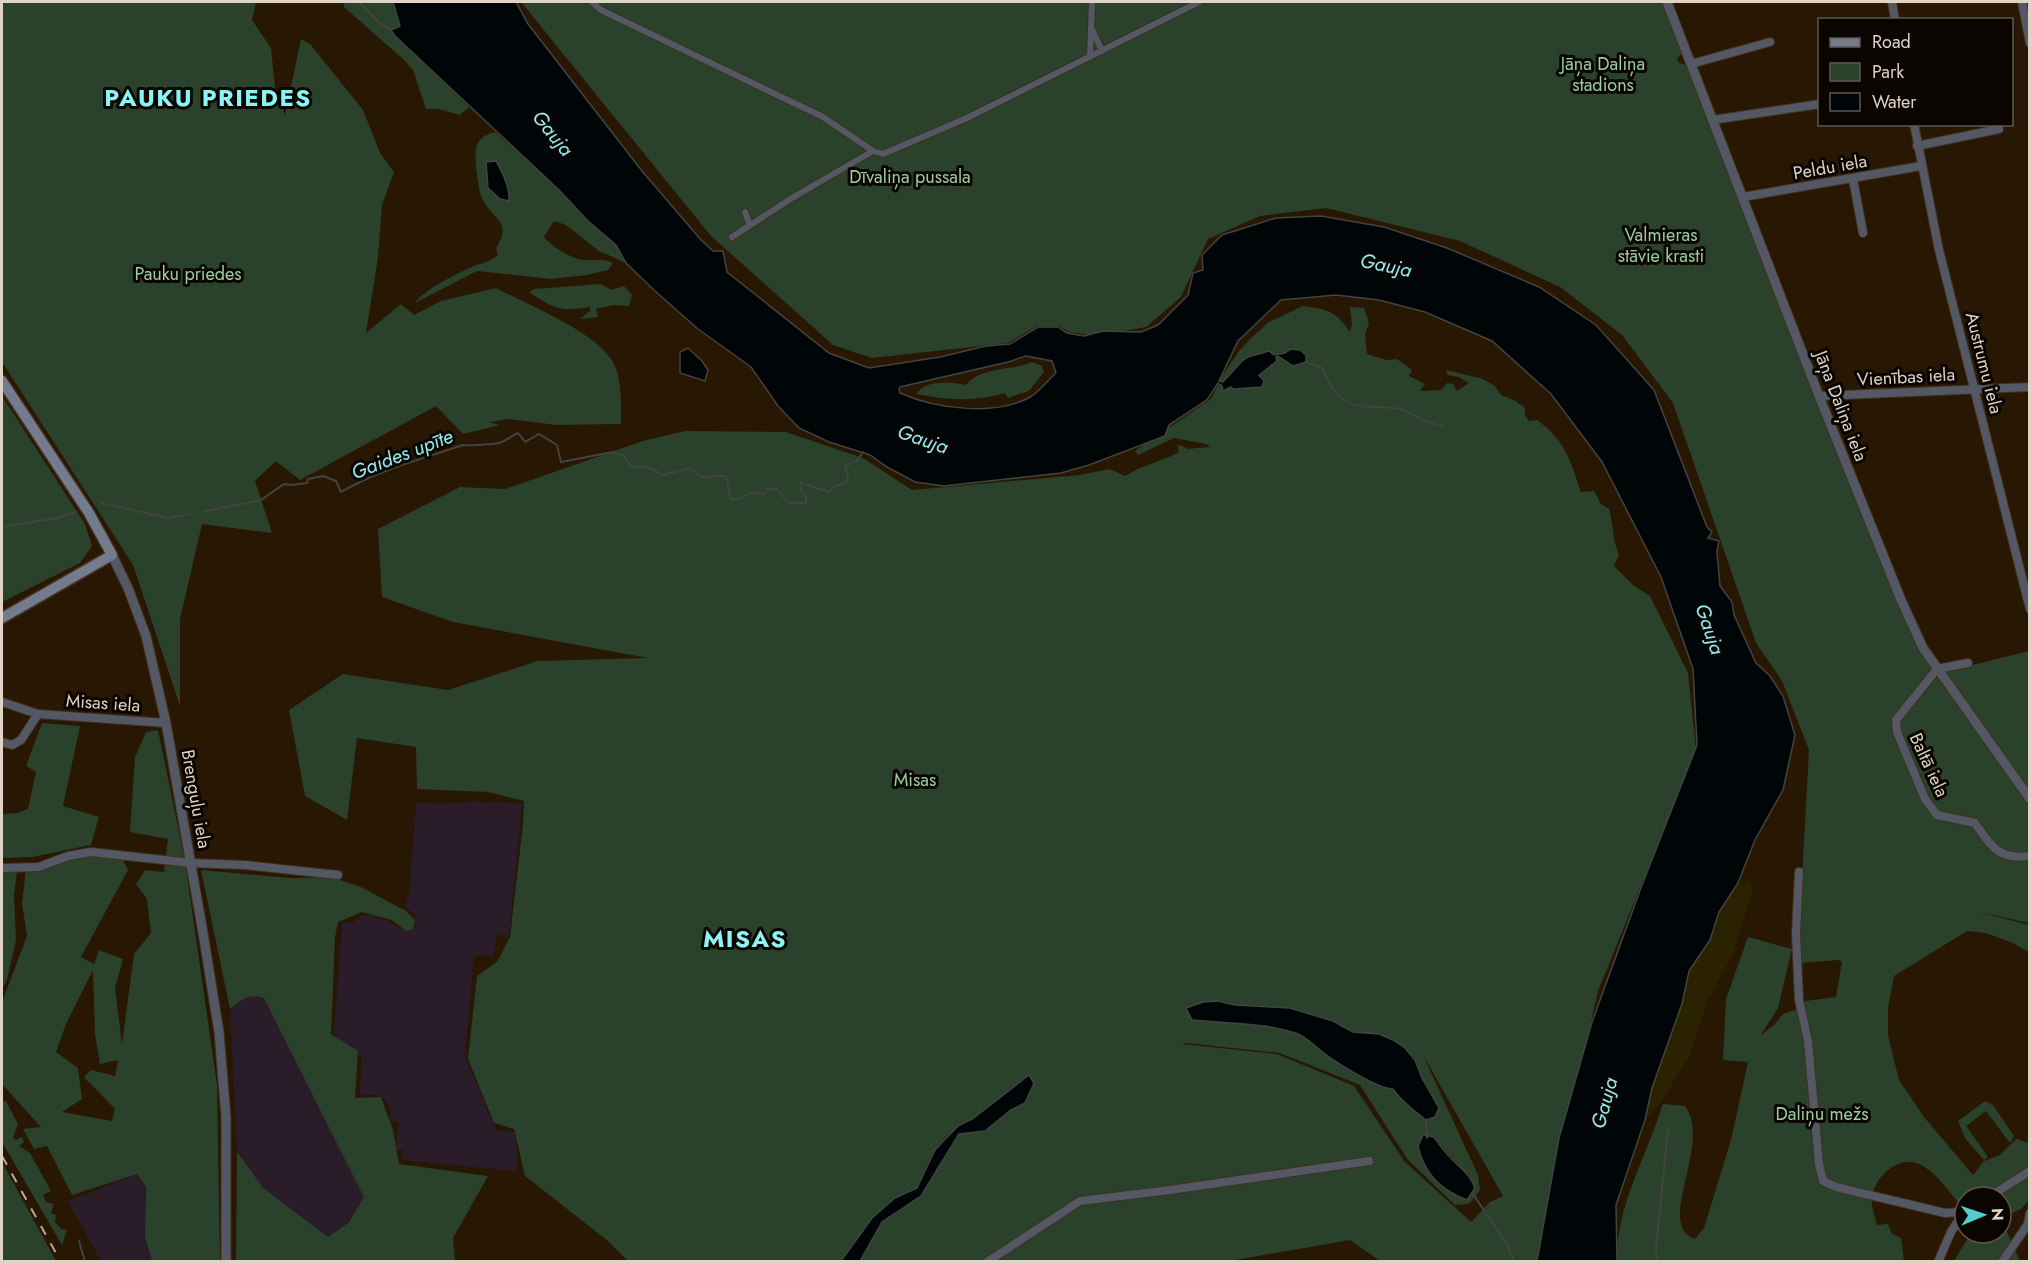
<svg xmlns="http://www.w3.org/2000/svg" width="2031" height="1263" font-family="Jost,sans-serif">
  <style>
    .industrial { fill: #2a1d29 }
    .green { fill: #2a412b; fill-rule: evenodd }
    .sand { fill: #2a2201 }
    .water { fill: #000608; stroke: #434441; stroke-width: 1.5; fill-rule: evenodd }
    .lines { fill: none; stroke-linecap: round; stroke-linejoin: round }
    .stream { stroke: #434441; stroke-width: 2 }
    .pedestrian-casing { stroke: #42311d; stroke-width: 8 }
    .minor-casing { stroke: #42311d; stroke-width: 10 }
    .tertiary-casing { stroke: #42311d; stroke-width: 11 }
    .secondary-casing { stroke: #42311d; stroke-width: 13 }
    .pedestrian { stroke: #545864; stroke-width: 6 }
    .minor { stroke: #545864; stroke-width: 8 }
    .tertiary { stroke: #545864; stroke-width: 9 }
    .secondary { stroke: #747b8e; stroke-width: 10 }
    .rail { stroke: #b7aa9b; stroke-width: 2; stroke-dasharray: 10 10; stroke-linecap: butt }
    .labels { text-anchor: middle; stroke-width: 6; stroke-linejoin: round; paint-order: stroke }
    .park-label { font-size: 18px; fill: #9ccf9e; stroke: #0b0501 }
    .street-label { font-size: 18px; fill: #dfd3c6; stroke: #0b0501 }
    .water-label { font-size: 20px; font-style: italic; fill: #92ecf0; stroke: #0b0501 }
    .district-label { font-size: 24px; font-weight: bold; letter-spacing: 1.5px; fill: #89f5f6; stroke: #0b0501 }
  </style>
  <rect width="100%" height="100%" fill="#281702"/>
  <g class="industrial">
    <polygon points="469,801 493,803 493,801 522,804 509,936 496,935 494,955 474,956 465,1056 496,1130 515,1132 517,1152 518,1152 516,1171 401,1160 403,1150 396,1150 398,1122 390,1121 391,1110 383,1098 375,1094 360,1095 362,1054 343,1052 334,1033 342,922 352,923 360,916 369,915 380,918 404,930 416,926 414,914 405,907 409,893 416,802 444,804 444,802 468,803"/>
    <polygon points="255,995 265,998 365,1197 348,1222 328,1237 263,1189 237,1149 230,1014 233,1007 243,998"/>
    <polygon points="136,1174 145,1188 145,1237 152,1261 101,1261 68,1201"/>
  </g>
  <g class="green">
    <path d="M2 2H256L252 20 271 48 275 88 285 115 301 39 310 44 363 110 380 153 394 172 382 205 378 257 366 333 401 304 414 315 441 301 496 288C528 305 599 333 614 364 622 379 621 407 621 424L556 425 509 419 489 422 500 425 463 434 436 406 300 480 276 461 255 481 272 533 202 524 180 619V706L133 565 2 362Z"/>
    <polygon points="344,2 393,2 400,27 395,36 469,107 460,115 438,109 426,109 413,70 403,59 344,7"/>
    <path d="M521 2H1663L1683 52 1677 59 1679 63 1684 64 1689 68 1901 600 1940 673 2029 651V923L1979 912 2029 925V952L2013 943 1986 933 1967 931 1894 976 1888 1008V1035L1899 1080 1924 1117 1973 1175 1984 1161 2000 1155 2016 1139 2029 1143V1200L2021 1209 2001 1218 2020 1261H1954L1971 1233H2001V1197H1965V1217V1210C1952 1196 1936 1171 1919 1164 1898 1155 1874 1177 1872 1198 1871 1207 1875 1217 1877 1225L1888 1224 1892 1234 1901 1238 1904 1261H1617C1616 1206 1647 1155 1663 1104L1685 1106C1713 1144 1654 1225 1695 1239L1704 1228 1731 1140 1748 1062 1723 1060 1726 999 1748 937 1792 949 1778 1008 1761 1035 1774 1025 1783 1014 1804 1007 1805 1001 1836 997 1842 962 1839 960 1800 963 1799 931 1809 750 1782 681 1756 643 1673 403 1622 335 1560 287 1460 241 1326 208 1260 216 1208 239 1181 297 1146 327 1097 336 1069 332 1059 326H1037L1008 343 872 358 833 345 711 236Z"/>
    <path d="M495 132 559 190 588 221 616 245 626 263 599 251 566 225 554 221 544 237C551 246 573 260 585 260 596 261 603 258 613 263L608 270 587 275 551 279 477 271 415 303C421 292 454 275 467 269 479 263 487 264 498 255L496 248C500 241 504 235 502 226 500 219 487 210 483 200 478 190 473 155 477 145 481 137 487 134 495 132Z"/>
    <path d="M601 284 611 290 624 286 632 295 629 306 614 305 596 309 598 317 580 319 590 311V307C560 312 554 309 529 292L534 289Z"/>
    <path d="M1303 306C1328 310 1335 310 1350 332L1352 324 1350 307 1364 308 1369 323 1365 334 1367 354 1386 360 1397 359 1412 370 1409 376 1425 384 1420 391 1441 390 1447 383 1453 384 1457 391 1469 383 1459 377 1448 375 1446 370 1483 379 1495 386 1501 395 1514 400 1525 408V415L1529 421 1537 420C1566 441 1570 460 1581 492L1594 491 1601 504 1609 509C1614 527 1612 538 1619 555L1614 566 1634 586 1650 596 1688 673 1696 750 1598 991 1537 1261H1380L1350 1240 1224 1262 860 1261 882 1222 921 1196 959 1134 985 1131 1011 1110 1025 1103C991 1113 957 1118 935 1150 927 1161 923 1176 917 1188L895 1198 872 1218 841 1261 629 1262 608 1241 525 1176 514 1129 494 1123 468 1059 477 976 497 962 510 937 523 824 524 801 488 792 417 789 416 747 357 738 347 820 305 796 289 710 343 674 448 690 538 661 648 658 453 622 382 597 378 529 460 487 505 489 643 441 685 431 786 432 863 458 912 490 1080 475 1110 469 1125 476C1142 465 1161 462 1179 452L1177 445 1183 446 1187 449 1210 447 1206 444 1174 438 1138 455 1135 451 1211 399 1223 375 1239 351 1251 338 1269 322ZM1218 1001 1235 1005 1290 1008 1333 1021 1353 1032 1379 1034 1415 1060 1422 1078 1439 1108 1415 1111C1407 1103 1399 1098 1393 1089 1378 1089 1332 1061 1320 1050 1313 1044 1307 1038 1298 1034 1269 1023 1223 1023 1192 1020ZM1186 1043 1280 1053 1360 1085 1408 1160 1455 1205 1469 1204 1480 1190 1478 1175 1423 1055 1503 1196 1490 1202 1471 1222 1405 1162 1354 1086 1277 1054 1182 1044ZM1423 1135 1434 1137C1446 1153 1461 1165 1472 1180L1420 1142Z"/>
    <path d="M1032 362 1042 366 1044 372 1029 391 1008 398 1005 393C976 402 945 400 916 394 926 379 951 382 966 385 981 366 1012 371 1032 362Z"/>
    <polygon points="2,396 85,524 92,546 80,563 2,602"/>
    <polygon points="42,723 80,726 63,806 99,817 91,845 32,857 2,858 2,814 17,813 28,809 36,772 26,766"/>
    <path d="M158 730 185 861 217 1085 220 1261H152L145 1237 146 1187 137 1174 72 1195 47 1146 34 1149 23 1129 41 1127 2 1084V1002L27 936 22 903 26 869 72 857 73 860 76 859V855L88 854 123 860 128 870 81 957 94 964 99 950 123 959 115 988 122 1044 134 954 151 933 147 899 136 884 145 870 164 872 168 839 130 832 135 757 146 732ZM93 970 95 1035 100 1064 118 1060 115 1076 91 1070 84 1077 115 1109 112 1121 62 1112 82 1099 78 1068 56 1052 66 1024Z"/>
    <path d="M201 870 291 878 330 877 359 886 406 911 415 920 413 929 406 931 392 920 362 912 338 922 335 937 331 1034 358 1051 355 1098 381 1097 393 1130 399 1164 488 1176 453 1238 455 1261H236L237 1151 263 1188 328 1237 349 1222 364 1197 264 998C249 993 242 999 230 1009Z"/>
    <polygon points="2,871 17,871 14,895 16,940 7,980 2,989"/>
    <polygon points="6,1101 18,1124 13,1138 16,1140 22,1137 24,1142 19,1146 30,1153 51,1191 43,1195 46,1202 54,1204 51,1213 56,1215 55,1222 61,1229 67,1230 62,1245 2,1142 2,1102"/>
    <polygon points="1985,1101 1993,1105 2014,1136 2010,1143 1986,1111 1966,1126 1988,1157 1984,1160 1965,1138 1958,1121"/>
    <polygon points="2,1162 56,1261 2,1261"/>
  </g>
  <polygon class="sand" points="1750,882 1753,890 1734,951 1706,1004 1690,1055 1661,1102 1645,1120 1652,1088 1682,1004 1689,971 1710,940 1719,912 1738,883"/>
  <g class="water">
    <path d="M393 2H516L528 24 642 171 701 240 713 251H723L727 272 829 353 869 368 940 357 986 346 1010 344 1038 327H1058L1067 333 1084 336 1103 331 1141 332 1158 325 1188 295 1193 273 1203 270 1202 255 1222 235 1276 218 1321 216 1384 227 1447 248 1539 287 1596 325 1654 390 1707 527 1712 532 1708 538 1719 541 1717 552 1720 586 1732 602 1734 615 1756 663 1770 676 1783 696 1795 735 1783 790 1755 840 1738 883 1719 912 1710 940 1689 971 1682 1004 1652 1088 1645 1120 1616 1205 1617 1261H1537L1559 1138 1592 1022 1642 885 1697 745 1693 669 1661 577 1602 462 1551 394 1492 341 1425 312 1379 300 1336 295 1281 300 1238 341 1219 381 1223 382 1242 361 1248 357 1269 351 1274 355 1285 353 1291 349 1300 350 1306 355V362L1293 366 1278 356 1276 357 1277 361 1259 375 1264 381 1262 387 1233 389 1231 387 1223 391 1222 386 1218 383 1207 400 1169 425 1165 436 1089 465 1061 473 944 486 915 482 887 467 870 455 829 442 799 428 778 406 751 367 698 329 655 291 626 263 616 245 588 221 559 190 395 36 391 30 400 26ZM1026 356 1052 361 1056 373C1048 380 1041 390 1032 396 997 417 936 409 900 393L899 389 900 387 1008 362Z"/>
    <path d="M496 161C503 174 510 187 509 201L500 199 488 188 486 162Z"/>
    <polygon points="688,348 702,361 708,370 705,381 680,373 680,352"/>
    <path d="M1218 1001 1235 1005 1290 1008 1333 1021 1353 1032 1379 1034 1393 1040 1405 1048 1415 1060 1422 1078 1439 1108 1435 1117 1426 1120C1414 1111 1401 1101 1393 1089 1378 1089 1333 1061 1320 1050 1312 1044 1307 1038 1298 1034 1269 1023 1223 1023 1192 1020L1186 1008 1203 1002Z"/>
    <polygon points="1029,1075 1034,1083 1025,1103 1011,1110 985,1131 959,1134 921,1196 882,1222 860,1261 841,1261 872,1218 895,1198 917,1188 935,1150 958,1126 972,1119"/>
    <path d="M1423 1135 1434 1137C1439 1144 1444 1152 1450 1157 1460 1168 1470 1174 1475 1188L1467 1200C1441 1190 1424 1174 1418 1146Z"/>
  </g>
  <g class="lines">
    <g class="stream">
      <polyline points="359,2 377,21 391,30"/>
      <path d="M1306 362 1322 368C1333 393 1342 407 1372 407 1381 407 1391 407 1400 409 1414 414 1426 424 1443 426"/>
      <polyline points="101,503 168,518 190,514"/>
      <path d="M202 512 261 500 284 484 291 485 307 483 308 479 323 476 336 481 341 492C379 470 422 459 463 445 470 446 493 444 499 443 505 441 512 436 518 433L525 442 539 434 557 445 561 462 613 452 624 456C633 472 634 465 649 468 654 469 659 473 663 475L690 468 701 477 726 476 731 499H740L750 493 764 494 767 489H777L788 503H806V497L800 489 801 483 829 492 835 486 846 483 848 476 845 466 857 461 863 452"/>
      <polyline points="2,527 57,518 75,512"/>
      <polyline points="1426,1120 1427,1138"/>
      <polyline points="1473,1194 1507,1245 1514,1262"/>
      <polyline points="79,1241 85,1262"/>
      <polyline points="1657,1262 1656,1248 1668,1129"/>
    </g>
    <g class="pedestrian-casing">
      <g id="pedestrian">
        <polyline points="592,2 601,10 823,117 873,151 883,154 967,118 1199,2"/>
        <polyline points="1092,29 1102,51"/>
        <polyline points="1090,57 1092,2"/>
        <polyline points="745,212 750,225"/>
        <polyline points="732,237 792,198 873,151"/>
      </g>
    </g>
    <g class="minor-casing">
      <g id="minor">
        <polyline points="1892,2 1895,20"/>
        <polyline points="2022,2 2030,43"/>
        <polyline points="1691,64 1770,42"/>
        <polyline points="1712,120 1820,104"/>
        <polyline points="1914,124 1939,250 2030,609"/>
        <polyline points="1917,146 1999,129"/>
        <polyline points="1853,179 1863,233"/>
        <polyline points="1743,197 1921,166"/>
        <polyline points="1819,396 2030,387"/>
        <path d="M1968 663 1937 669 1896 720 1897 732 1925 799 1937 815 1975 823C1991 846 1998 860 2030 856"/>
        <polyline points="2,702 38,714 166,723"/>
        <polyline points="2,742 12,745 21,740 38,714"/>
        <polyline points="2,868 39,867 68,856 91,852 191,863 245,865 338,875"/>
        <polyline points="1799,872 1796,933 1799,1000 1808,1041 1819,1164 1823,1181 1836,1187 1945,1213 1965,1212"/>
        <polyline points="1989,1197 2030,1171"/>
        <polyline points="2030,1213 2028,1224 2030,1223"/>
        <polyline points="987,1262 1080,1201 1170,1190 1369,1161"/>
        <polyline points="1938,1262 1951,1232 1964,1212"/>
        <polyline points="2002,1262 2028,1224"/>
      </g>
    </g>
    <g class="tertiary-casing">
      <g id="tertiary">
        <polyline points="1667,2 1819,396 1901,600 1923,648 2030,799"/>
        <polyline points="112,555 128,588 146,636 166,723 203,933 219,1032 226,1117 226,1262"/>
      </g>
    </g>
    <g class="secondary-casing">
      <polyline id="secondary" points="2,381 89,513 112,555 2,618"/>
    </g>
    <use href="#pedestrian" class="pedestrian"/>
    <use href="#minor" class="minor"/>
    <use href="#tertiary" class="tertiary"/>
    <use href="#secondary" class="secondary"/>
    <polyline class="rail" points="2,1156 61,1262"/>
  </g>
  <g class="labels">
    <g class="park-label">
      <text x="1603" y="70">Jāņa Daliņa<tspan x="1603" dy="21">stadions</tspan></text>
      <text x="910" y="183">Dīvaliņa pussala</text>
      <text x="1661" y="241">Valmieras<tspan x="1661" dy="21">stāvie krasti</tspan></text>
      <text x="188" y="280">Pauku priedes</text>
      <text x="915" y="786">Misas</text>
      <text x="1822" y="1120">Daliņu mežs</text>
    </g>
    <g class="street-label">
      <text transform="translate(1830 167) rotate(-10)" y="6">Peldu iela</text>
      <text transform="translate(1984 363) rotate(76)" y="6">Austrumu iela</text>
      <text transform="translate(1906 377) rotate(-3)" y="6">Vienības iela</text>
      <text transform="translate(1841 406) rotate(69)" y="6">Jāņa Daliņa iela</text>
      <text transform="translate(103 703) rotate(4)" y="6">Misas iela</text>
      <text transform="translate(1929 765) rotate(65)" y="6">Baltā iela</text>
      <text transform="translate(196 799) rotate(80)" y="6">Brenguļu iela</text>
    </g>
    <g class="water-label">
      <text transform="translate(553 133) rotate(51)" y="7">Gauja</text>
      <text transform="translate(1386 265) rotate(12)" y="7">Gauja</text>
      <text transform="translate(923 439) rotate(19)" y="7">Gauja</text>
      <text transform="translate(402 454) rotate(-21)" y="7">Gaides upīte</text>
      <text transform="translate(1710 629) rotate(71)" y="7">Gauja</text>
      <text transform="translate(1604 1103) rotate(-75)" y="7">Gauja</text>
    </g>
    <g class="district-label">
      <text x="208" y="106">PAUKU PRIEDES</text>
      <text x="745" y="947">MISAS</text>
    </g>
  </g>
  <rect width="2031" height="1263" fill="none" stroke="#dfd3c6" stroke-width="6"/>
  <rect x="1818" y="18" width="195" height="108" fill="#0b0501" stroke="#605750" stroke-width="1.5"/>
  <rect x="1830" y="38" width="30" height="9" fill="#747b8e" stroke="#605750" stroke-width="1.5"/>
  <text x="1872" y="48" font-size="18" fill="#dfd3c6">Road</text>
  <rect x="1830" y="63" width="30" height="18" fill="#2a412b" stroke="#605750" stroke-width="1.5"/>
  <text x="1872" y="78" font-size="18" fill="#dfd3c6">Park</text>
  <rect x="1830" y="93" width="30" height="18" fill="#000608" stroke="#605750" stroke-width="1.5"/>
  <text x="1872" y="108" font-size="18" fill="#dfd3c6">Water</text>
  <g transform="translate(1983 1215) rotate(88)"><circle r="28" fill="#0b0501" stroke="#605750" stroke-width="1.5"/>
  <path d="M0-4.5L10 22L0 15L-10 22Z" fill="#52cdce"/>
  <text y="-9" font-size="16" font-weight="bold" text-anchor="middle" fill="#dfd3c6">N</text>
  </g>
</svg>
